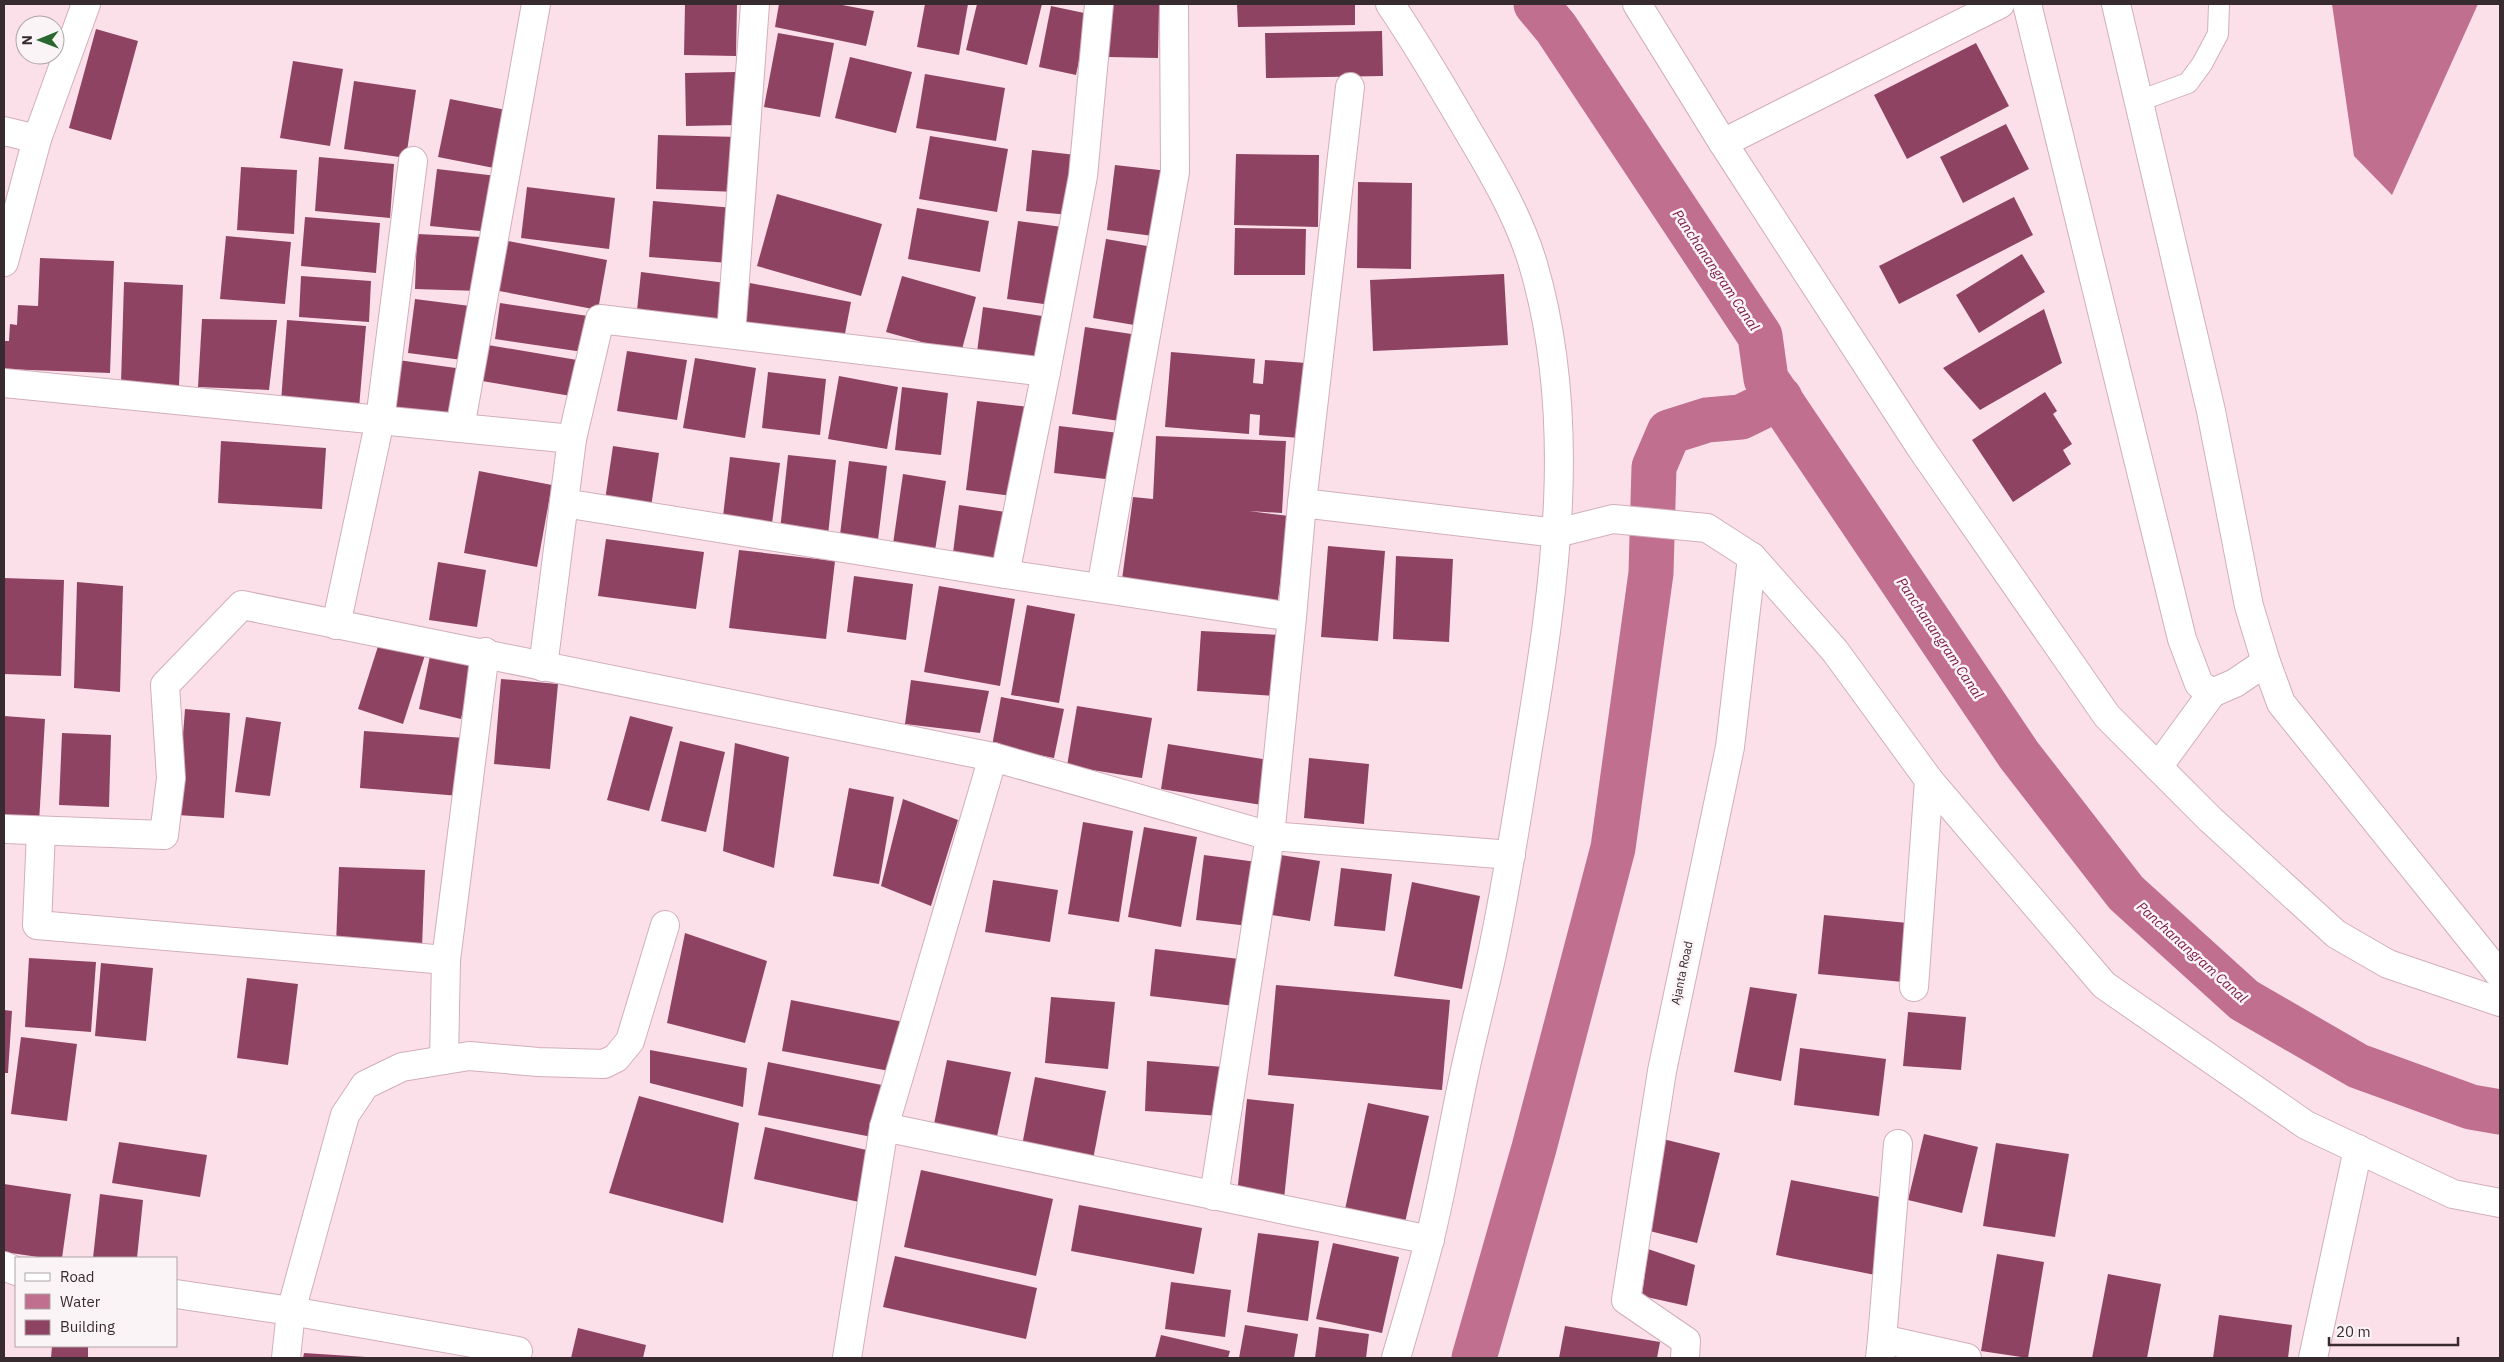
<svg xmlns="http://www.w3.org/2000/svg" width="2504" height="1362" font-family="'IBM Plex Sans',sans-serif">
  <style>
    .water { fill: #c06f8e }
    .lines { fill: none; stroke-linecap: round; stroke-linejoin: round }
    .canal { stroke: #c06f8e; stroke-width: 45 }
    .building { fill: #8f4363 }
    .lane-casing { stroke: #d1afba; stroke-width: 22 }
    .street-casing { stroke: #d1afba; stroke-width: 30 }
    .secondary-casing { stroke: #d1afba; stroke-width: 30 }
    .lane { stroke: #fff; stroke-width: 20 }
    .street { stroke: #fff; stroke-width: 28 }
    .secondary { stroke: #fff; stroke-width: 28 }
    .labels { text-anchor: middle; stroke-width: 5; stroke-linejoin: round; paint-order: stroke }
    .street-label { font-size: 12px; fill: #382b2f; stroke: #fbf4f6 }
    .water-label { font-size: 14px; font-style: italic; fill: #7a1748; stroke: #fbf4f6 }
  </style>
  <rect width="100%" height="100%" fill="#fce0e9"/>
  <polygon class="water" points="2332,4 2478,4 2392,195 2354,156"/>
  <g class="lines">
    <g class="canal">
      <polyline points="1536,4 1556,28 1760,336 1766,379 2019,755 2126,893 2244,1000 2358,1066 2471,1107 2500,1112"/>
      <polyline points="1474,1358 1534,1148 1613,848 1651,573 1654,467 1669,432 1707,420 1741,417 1780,398"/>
    </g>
  </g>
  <g class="building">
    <polygon points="685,4 737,4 736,56 684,55"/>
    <polygon points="779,4 837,4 874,11 866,46 775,27"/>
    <polygon points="925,4 968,4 959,55 917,47"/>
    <polygon points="977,4 1042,4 1027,65 966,50"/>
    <polygon points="1108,4 1159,4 1158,58 1108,57"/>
    <polygon points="1237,4 1355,4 1355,25 1238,27"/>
    <polygon points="1051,6 1089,14 1076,75 1039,67"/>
    <polygon points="96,29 138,41 111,140 69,128"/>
    <polygon points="1382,31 1383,76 1266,78 1265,33"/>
    <polygon points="778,33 834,43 820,117 764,107"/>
    <polygon points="1976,43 2009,106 1907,159 1874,95"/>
    <polygon points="850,57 912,72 896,133 835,118"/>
    <polygon points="293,61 343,69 330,146 280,138"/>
    <polygon points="736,72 738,125 686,126 685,73"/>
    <polygon points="925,74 1005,88 996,141 916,128"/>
    <polygon points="354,81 416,90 406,158 344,149"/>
    <polygon points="450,99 511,111 499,169 438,157"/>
    <polygon points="2006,124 2029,169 1963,203 1940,157"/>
    <polygon points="658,135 739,137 738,192 656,189"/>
    <polygon points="930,136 1008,149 997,212 919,199"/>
    <polygon points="1032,150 1076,155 1070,215 1026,211"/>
    <polygon points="1236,154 1319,155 1318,227 1234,225"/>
    <polygon points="319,157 394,164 390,218 315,211"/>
    <polygon points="1115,165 1168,171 1161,237 1107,230"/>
    <polygon points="241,167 297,170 294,234 237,230"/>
    <polygon points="437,169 497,176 491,232 430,226"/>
    <polygon points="1358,182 1412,183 1411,269 1357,268"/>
    <polygon points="527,187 615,198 609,249 521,238"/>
    <polygon points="777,194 882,224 861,296 757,266"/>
    <polygon points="2014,197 2033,235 1899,304 1879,266"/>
    <polygon points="653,201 734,208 729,263 649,257"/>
    <polygon points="917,208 989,221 980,272 908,259"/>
    <polygon points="305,217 380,223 376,273 301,266"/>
    <polygon points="1018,221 1062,227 1051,305 1007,299"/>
    <polygon points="1235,228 1306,229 1305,275 1234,275"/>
    <polygon points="417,234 482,237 480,291 415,289"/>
    <polygon points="226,236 291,242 285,304 220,299"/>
    <polygon points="1106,239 1153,247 1140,326 1093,318"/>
    <polygon points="508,241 607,260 598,310 499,291"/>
    <polygon points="2022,254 2045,292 1979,333 1956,295"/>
    <polygon points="40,258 114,261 110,373 4,369 4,341 9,341 10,324 17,325 18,305 38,306"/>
    <polygon points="641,272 726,283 720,330 636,320"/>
    <polygon points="1504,274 1508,345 1373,351 1370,280"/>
    <polygon points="301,276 371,281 369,322 299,317"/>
    <polygon points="902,276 976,297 961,353 886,332"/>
    <polygon points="124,282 183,285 179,386 121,383"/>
    <polygon points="750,283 851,302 843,344 742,324"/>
    <polygon points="415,299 478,307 470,361 408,353"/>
    <polygon points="500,303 595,317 590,353 495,339"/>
    <polygon points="983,307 1042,316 1035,360 977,352"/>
    <polygon points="2044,309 2062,363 1980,410 1943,368"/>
    <polygon points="202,319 277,320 269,390 198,387"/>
    <polygon points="287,320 366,326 359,408 281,402"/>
    <polygon points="1085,327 1138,335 1126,422 1072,414"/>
    <polygon points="488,345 583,361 577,397 482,381"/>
    <polygon points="627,351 687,360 677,420 617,411"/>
    <polygon points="1171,352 1255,359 1253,383 1263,384 1265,360 1306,363 1300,438 1259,435 1260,415 1250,414 1249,434 1165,427"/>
    <polygon points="695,358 756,368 745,438 683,428"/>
    <polygon points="398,360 463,369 457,420 391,411"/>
    <polygon points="768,372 826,379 820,435 762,428"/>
    <polygon points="839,376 898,387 887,449 828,439"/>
    <polygon points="902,387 948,393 941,455 895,450"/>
    <polygon points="2045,392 2057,411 2053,414 2072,444 2063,450 2071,464 2013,502 1972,440"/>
    <polygon points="977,401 1030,407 1019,497 966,490"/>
    <polygon points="1059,426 1119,433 1114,480 1054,473"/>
    <polygon points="1156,436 1286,441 1282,513 1249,511 1289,516 1277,607 1121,587 1133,497 1153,499"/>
    <polygon points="221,441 326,448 322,509 218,503"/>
    <polygon points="613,446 659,453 650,514 604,507"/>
    <polygon points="788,455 836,460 828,535 780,530"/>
    <polygon points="730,457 780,463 771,531 722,525"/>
    <polygon points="849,461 887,466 877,548 839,543"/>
    <polygon points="479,471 552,485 537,567 464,553"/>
    <polygon points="903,474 946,481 934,557 892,551"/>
    <polygon points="959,505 1012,513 1004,568 952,561"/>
    <polygon points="606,539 704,552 696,609 598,596"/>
    <polygon points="1328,546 1385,551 1378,641 1321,637"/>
    <polygon points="739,550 835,561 826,639 729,628"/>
    <polygon points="1396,556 1453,559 1449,642 1393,639"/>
    <polygon points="438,562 486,570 477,627 429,620"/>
    <polygon points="854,576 913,584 906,640 847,632"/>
    <polygon points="4,578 64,580 61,676 4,674"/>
    <polygon points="77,582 123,586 120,692 74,688"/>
    <polygon points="939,586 1015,599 1000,686 924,672"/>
    <polygon points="1027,605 1075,614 1059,703 1011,695"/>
    <polygon points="1201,631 1281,635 1278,696 1197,691"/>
    <polygon points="381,637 426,652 403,724 358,709"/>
    <polygon points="431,651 474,660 461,719 419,709"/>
    <polygon points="501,679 558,684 550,769 494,764"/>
    <polygon points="911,680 989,691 980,733 905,724"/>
    <polygon points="1001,697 1064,709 1054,758 992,746"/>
    <polygon points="1077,706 1152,718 1142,778 1067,766"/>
    <polygon points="185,709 230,713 224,818 177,815"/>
    <polygon points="4,716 45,719 39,823 4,821"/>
    <polygon points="630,716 673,727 649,811 607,800"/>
    <polygon points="246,717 281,722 270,796 235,792"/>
    <polygon points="364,731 465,738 460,796 360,788"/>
    <polygon points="62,733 111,735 109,807 59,805"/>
    <polygon points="680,741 725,752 706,832 661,821"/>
    <polygon points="735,743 789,757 774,868 723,851"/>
    <polygon points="1168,744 1269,760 1262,805 1161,789"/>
    <polygon points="1309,758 1369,764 1364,824 1304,818"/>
    <polygon points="849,788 894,797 879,884 833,876"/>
    <polygon points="903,799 958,820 931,906 881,886"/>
    <polygon points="1083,822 1133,831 1119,922 1068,914"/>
    <polygon points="1144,827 1197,837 1181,927 1128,917"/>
    <polygon points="1274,854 1320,861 1310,921 1265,914"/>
    <polygon points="1204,855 1257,862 1249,926 1196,920"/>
    <polygon points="339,867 425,870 422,947 336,945"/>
    <polygon points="1341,868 1392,874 1385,931 1334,926"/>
    <polygon points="993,880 1058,890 1050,942 985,932"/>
    <polygon points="1412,882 1480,896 1462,989 1394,976"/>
    <polygon points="1824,915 1908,923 1903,982 1818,974"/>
    <polygon points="685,933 767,961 745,1043 667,1023"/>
    <polygon points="1155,949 1248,960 1243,1007 1150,996"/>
    <polygon points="29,958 96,962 91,1032 25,1027"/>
    <polygon points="101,963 153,968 146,1041 95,1036"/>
    <polygon points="247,978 298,984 288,1065 237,1058"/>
    <polygon points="1276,985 1450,1000 1442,1090 1268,1075"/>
    <polygon points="1750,987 1797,994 1781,1081 1734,1072"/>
    <polygon points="1051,997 1115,1002 1108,1069 1045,1063"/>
    <polygon points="791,1000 909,1023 900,1073 782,1051"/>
    <polygon points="4,1010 12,1011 8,1073 4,1073"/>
    <polygon points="1908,1012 1966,1017 1961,1070 1903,1066"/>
    <polygon points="21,1037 77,1044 67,1121 11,1114"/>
    <polygon points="1800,1048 1886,1059 1879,1116 1794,1105"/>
    <polygon points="650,1050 747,1068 743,1107 650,1083"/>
    <polygon points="947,1060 1011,1072 997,1136 934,1124"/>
    <polygon points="1147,1061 1224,1067 1221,1116 1145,1111"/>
    <polygon points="768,1062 882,1085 872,1137 758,1115"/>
    <polygon points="1035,1077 1106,1091 1092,1165 1021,1151"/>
    <polygon points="639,1096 739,1123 723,1223 609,1193"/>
    <polygon points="1247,1099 1294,1104 1284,1199 1237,1194"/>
    <polygon points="1368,1103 1429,1116 1404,1227 1344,1214"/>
    <polygon points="765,1127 871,1151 859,1202 754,1179"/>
    <polygon points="1924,1134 1978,1147 1962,1213 1908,1200"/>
    <polygon points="1663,1139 1720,1153 1697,1243 1642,1229"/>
    <polygon points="119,1142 207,1155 200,1197 112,1183"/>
    <polygon points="1996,1143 2069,1154 2055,1237 1983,1226"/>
    <polygon points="921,1170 1053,1199 1036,1276 904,1247"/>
    <polygon points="1791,1180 1890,1199 1875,1275 1776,1255"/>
    <polygon points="4,1184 71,1194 62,1258 45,1258 4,1252"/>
    <polygon points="100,1194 143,1200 137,1258 93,1258"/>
    <polygon points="1079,1205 1202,1228 1194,1274 1071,1251"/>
    <polygon points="1258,1233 1319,1241 1308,1321 1247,1312"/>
    <polygon points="1333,1243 1399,1257 1382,1333 1316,1319"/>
    <polygon points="1648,1249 1695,1265 1687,1306 1642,1296"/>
    <polygon points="1997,1254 2044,1262 2028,1358 1981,1351"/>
    <polygon points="895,1256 1037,1288 1026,1339 883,1307"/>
    <polygon points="2108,1274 2161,1284 2147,1358 2092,1358"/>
    <polygon points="1171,1282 1231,1290 1225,1337 1165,1329"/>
    <polygon points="2219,1315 2292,1325 2288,1358 2213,1358"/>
    <polygon points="1245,1325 1298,1334 1294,1358 1239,1358"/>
    <polygon points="1565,1326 1660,1342 1657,1358 1559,1358"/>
    <polygon points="1319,1327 1369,1334 1366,1358 1315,1358"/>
    <polygon points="578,1328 646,1345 643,1358 571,1358"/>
    <polygon points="1161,1335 1230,1351 1228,1358 1155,1358"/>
    <polygon points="52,1346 88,1346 88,1358 51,1358"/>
    <polygon points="304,1353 366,1357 365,1358 303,1358"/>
  </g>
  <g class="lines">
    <g class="lane-casing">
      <polyline id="lane" points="2139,101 2188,83 2202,64 2218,34 2219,4"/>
    </g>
    <g class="street-casing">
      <g id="street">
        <path d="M1390 4C1418 45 1443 88 1468 131 1493 173 1519 217 1533 264 1579 420 1555 585 1529 742 1518 809 1508 877 1494 944 1487 979 1478 1013 1470 1048 1455 1112 1445 1178 1429 1242 1419 1281 1407 1320 1396 1358"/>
        <polyline points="2027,4 2182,639 2199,684 2212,693 2235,683 2266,662"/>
        <polyline points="2116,4 2211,411 2249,606 2266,662 2281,703 2500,975"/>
        <polyline points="4,131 37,139"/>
        <polyline points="1723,143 2000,4"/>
        <polyline points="4,262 37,139 86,4"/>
        <polyline points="731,334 755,4"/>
        <polyline points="1046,372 1083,176 1099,4"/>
        <polyline points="4,383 572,439 543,667"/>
        <polyline points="460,428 536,4"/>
        <polyline points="564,503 1005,574 1046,372 600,319 572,439"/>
        <polyline points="1302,503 1350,87"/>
        <polyline points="1005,574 1292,617 1270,836 1214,1196"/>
        <polyline points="1101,588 1175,172 1174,4"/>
        <polyline points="1292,617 1302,503 1557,533 1613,519 1707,528 1752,557 1835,651 1929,780 2104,985 2306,1125 2453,1194 2500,1203"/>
        <polyline points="336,625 380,420 413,161"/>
        <polyline points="993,757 884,1127 1430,1240"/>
        <polyline points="2158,767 2212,693"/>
        <polyline points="4,829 164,835 171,778 165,685 242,605 993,757 1270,836 1511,855"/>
        <polyline points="41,831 37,925 446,960 485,652"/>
        <polyline points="1914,987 1929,780"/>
        <polyline points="444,1060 446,960"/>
        <polyline points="4,1266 16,1271"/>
        <polyline points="176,1294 291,1311 518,1351"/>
        <polyline points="1882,1339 1898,1144"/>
        <polyline points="286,1358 291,1311 345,1115 365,1085 402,1067 469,1056 538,1062 604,1064 616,1058 630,1041 665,925"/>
        <polyline points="847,1358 884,1127"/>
        <polyline points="1685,1358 1686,1341 1626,1300 1662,1071 1730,747 1752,557"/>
        <polyline points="1880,1358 1882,1339 1967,1358"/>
        <polyline points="2313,1358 2358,1149"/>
      </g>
    </g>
    <g class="secondary-casing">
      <polyline id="secondary" points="1637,4 1723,143 1921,448 2107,716 2211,820 2336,934 2388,964 2500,1002"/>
    </g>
    <use href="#lane" class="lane"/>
    <use href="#street" class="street"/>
    <use href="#secondary" class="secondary"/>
  </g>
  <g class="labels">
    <g class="street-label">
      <text transform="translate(1682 973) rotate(-78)" y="4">Ajanta Road</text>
    </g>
    <g class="water-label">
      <text transform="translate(1716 270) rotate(56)" y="5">Panchanangram Canal</text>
      <text transform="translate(1940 638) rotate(56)" y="5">Panchanangram Canal</text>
      <text transform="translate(2192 952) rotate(42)" y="5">Panchanangram Canal</text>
    </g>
  </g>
  <rect width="2504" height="1362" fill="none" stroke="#382b2f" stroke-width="10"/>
  <rect x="15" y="1257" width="162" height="90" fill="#fbf4f6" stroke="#ada4a6"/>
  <rect x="25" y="1273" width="25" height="8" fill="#ffffff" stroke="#ada4a6"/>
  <text x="60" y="1282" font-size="15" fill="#382b2f">Road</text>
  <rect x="25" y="1294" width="25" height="15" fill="#c06f8e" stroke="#ada4a6"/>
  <text x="60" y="1307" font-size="15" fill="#382b2f">Water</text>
  <rect x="25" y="1320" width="25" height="15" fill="#8f4363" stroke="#ada4a6"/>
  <text x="60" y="1332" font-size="15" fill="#382b2f">Building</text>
  <g transform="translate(40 40) rotate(269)"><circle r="24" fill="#fbf4f6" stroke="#ada4a6"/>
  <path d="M0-4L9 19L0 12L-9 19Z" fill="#28672f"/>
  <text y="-8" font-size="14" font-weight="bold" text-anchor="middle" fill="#382b2f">N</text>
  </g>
  <path d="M2329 1337v8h129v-8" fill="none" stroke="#382b2f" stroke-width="2.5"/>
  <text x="2336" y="1337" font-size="15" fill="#382b2f" stroke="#fbf4f6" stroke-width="4" paint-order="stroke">20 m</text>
</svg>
